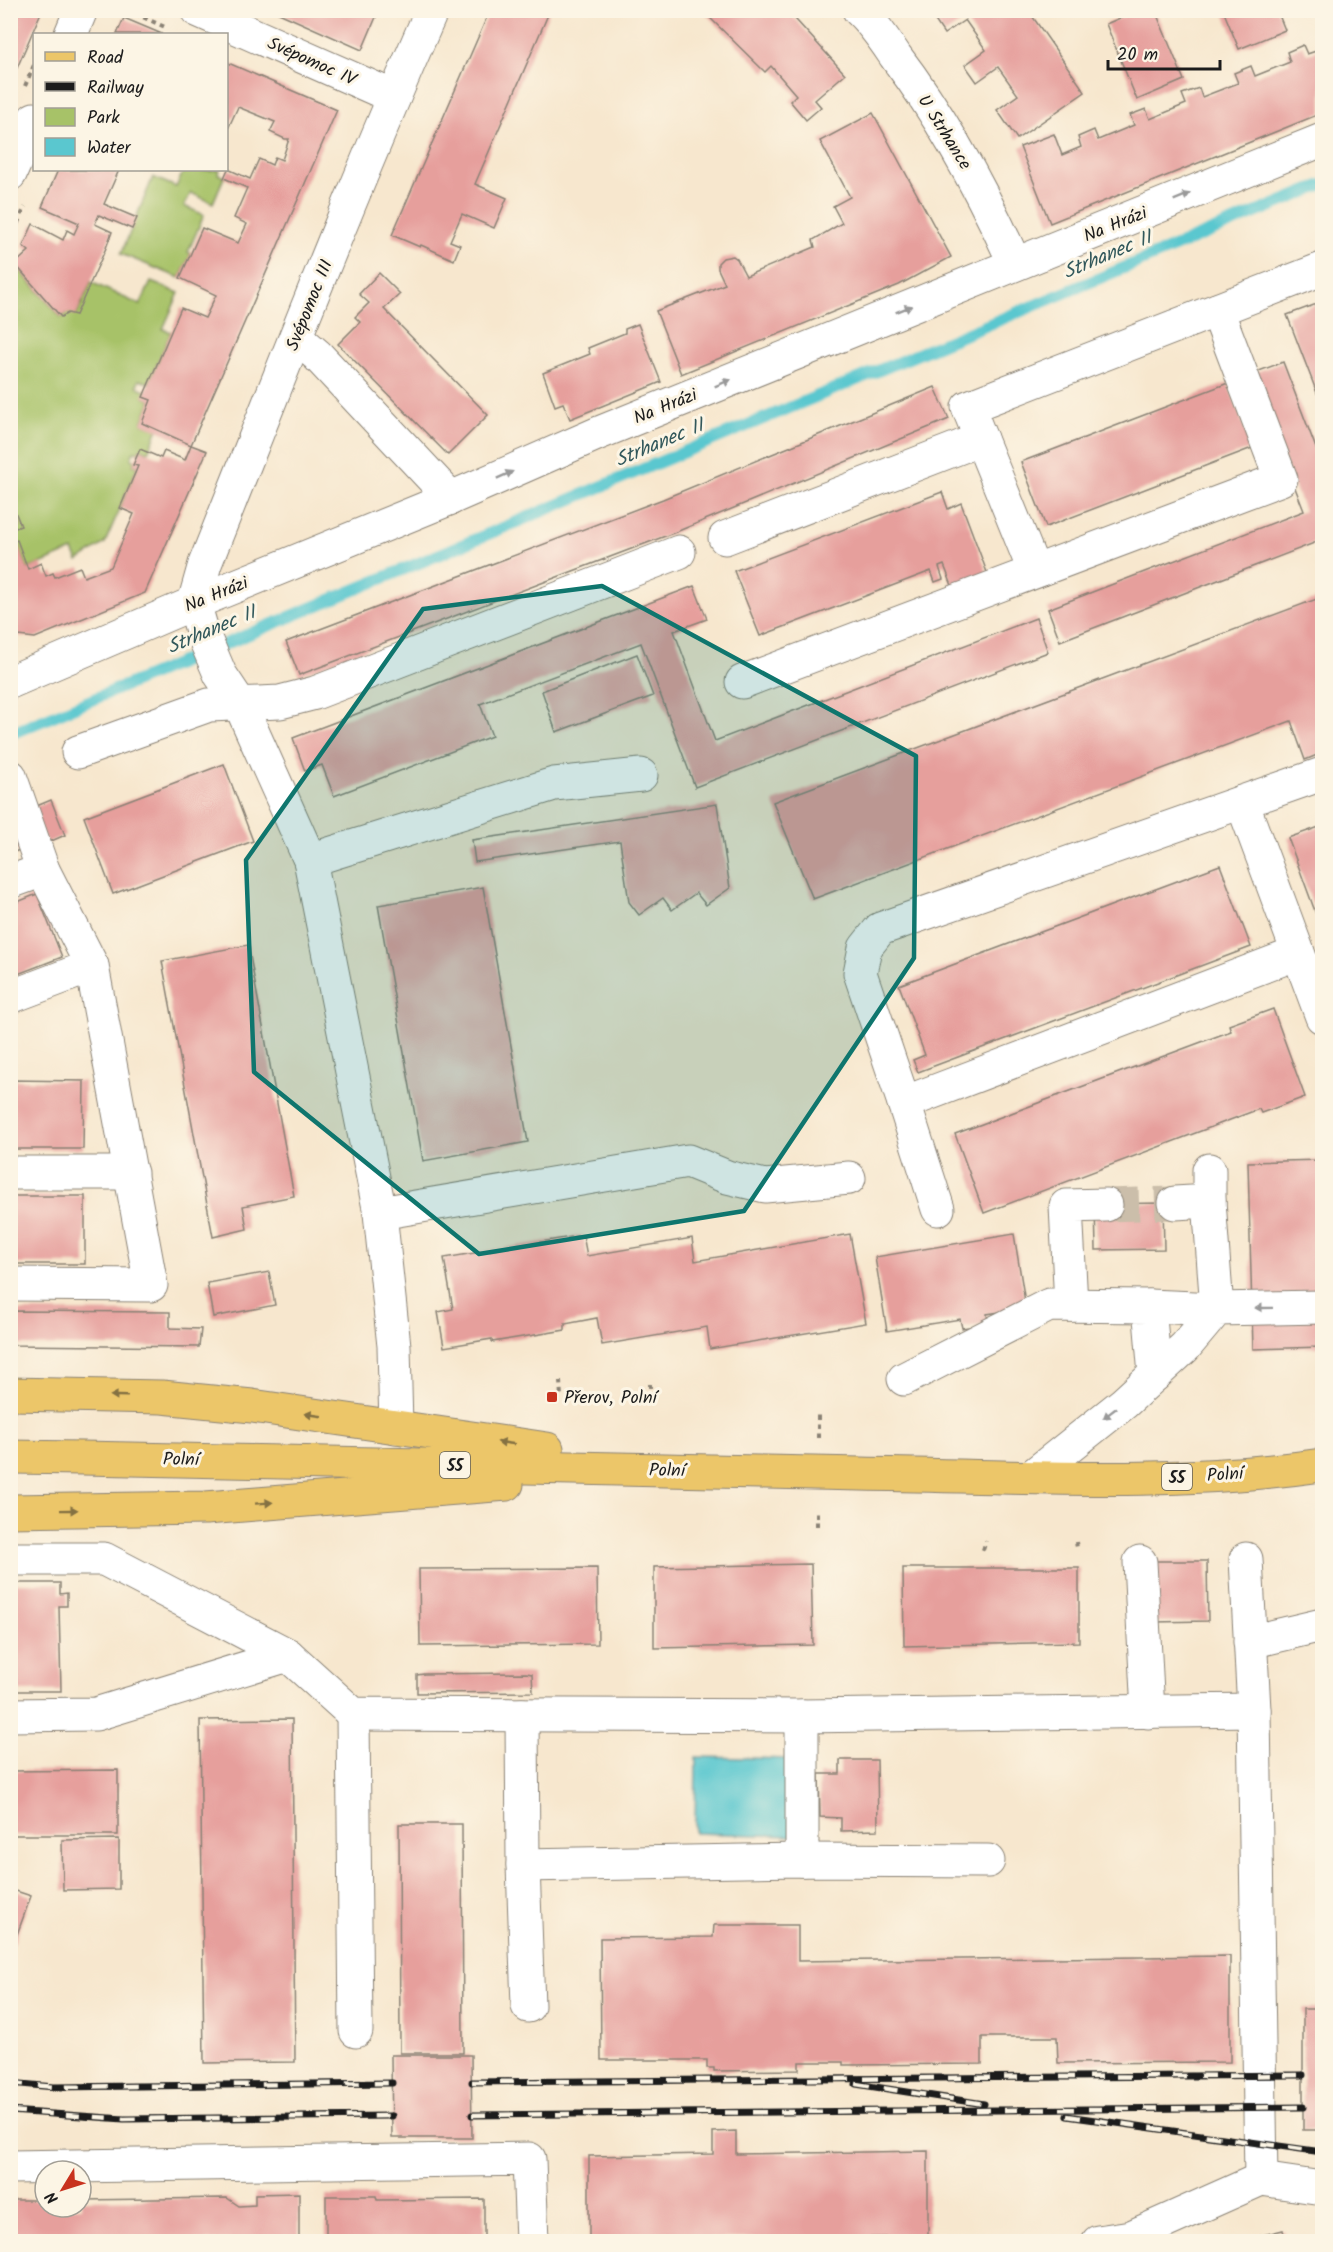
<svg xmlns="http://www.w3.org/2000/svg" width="1333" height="2252" font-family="Kalam,sans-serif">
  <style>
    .green { fill: #a7c268; stroke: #626f42; stroke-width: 1.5 }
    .water { fill: #5ac7cf; stroke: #3b7276; stroke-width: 1.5 }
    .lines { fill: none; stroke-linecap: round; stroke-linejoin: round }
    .stream { stroke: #5ac7cf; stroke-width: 12 }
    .building { fill: #e69f9c }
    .minor-tunnel { stroke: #cbbeaa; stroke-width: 33; stroke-dasharray: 33 16; stroke-linecap: butt }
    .minor-casing { stroke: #8a8275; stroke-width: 35 }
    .major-casing { stroke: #8a8275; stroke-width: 35 }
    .path { stroke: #8a8275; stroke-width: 4; stroke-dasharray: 4.5 4.5; stroke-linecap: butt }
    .minor { stroke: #fff; stroke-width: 33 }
    .major { stroke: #ecc669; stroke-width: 33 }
    .rail-casing { stroke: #1c1c1c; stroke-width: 7 }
    .rail { stroke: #fcf5e5; stroke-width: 4.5; stroke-dasharray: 14; stroke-linecap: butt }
    .oneway { fill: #999 }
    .oneway2 { fill: #847142 }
    .marked { fill: #0f766e; fill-opacity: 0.2; stroke: #0f766e; stroke-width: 4.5; stroke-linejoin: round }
    .poi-dot { fill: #c8321e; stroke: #fcf5e5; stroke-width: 2 }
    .labels { text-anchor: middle; stroke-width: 6; stroke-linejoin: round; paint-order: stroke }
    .shield { fill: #fcf5e5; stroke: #5f5d58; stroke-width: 1.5 }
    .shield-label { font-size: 16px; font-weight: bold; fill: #1c1c1c }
    .street-label { font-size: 18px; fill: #1c1c1c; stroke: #fcf5e5 }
    .poi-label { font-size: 18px; fill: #1c1c1c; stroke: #fcf5e5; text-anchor: start }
    .water-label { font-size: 20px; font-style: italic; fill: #32585b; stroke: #fcf5e5 }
  </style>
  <rect width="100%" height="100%" fill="#fcf5e5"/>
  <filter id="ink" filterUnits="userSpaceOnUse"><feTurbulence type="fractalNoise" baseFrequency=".0167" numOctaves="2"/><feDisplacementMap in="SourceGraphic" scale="12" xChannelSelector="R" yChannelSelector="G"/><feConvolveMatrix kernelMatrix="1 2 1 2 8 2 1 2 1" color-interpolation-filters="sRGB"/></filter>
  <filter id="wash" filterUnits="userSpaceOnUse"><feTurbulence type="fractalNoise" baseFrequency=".008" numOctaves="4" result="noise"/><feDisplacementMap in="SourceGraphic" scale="24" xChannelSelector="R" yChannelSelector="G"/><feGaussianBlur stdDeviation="1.35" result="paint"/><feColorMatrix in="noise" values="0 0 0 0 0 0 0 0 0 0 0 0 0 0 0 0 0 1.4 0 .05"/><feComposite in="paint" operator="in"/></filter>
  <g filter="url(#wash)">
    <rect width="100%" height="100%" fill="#f7e7ce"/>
    <g class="green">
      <polygon points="184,170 220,170 218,174 224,177 213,203 191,193 184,206 204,215 188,252 191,254 180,278 121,254 153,177 176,187"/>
      <polygon points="10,259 61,317 68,313 77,314 91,282 140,305 151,282 179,293 163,329 171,332 149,383 139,380 137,386 146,391 144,397 151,400 142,423 158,429 148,452 140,449 139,452 134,451 131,459 135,461 133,465 138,466 105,543 78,561 73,550 28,569 17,541 11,543 11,530 21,526 10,500"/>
    </g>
    <polygon class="water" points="696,1757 792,1759 792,1836 695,1833"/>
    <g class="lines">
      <polyline class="stream" points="10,734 1322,185"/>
    </g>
    <g id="blocks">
      <g class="building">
        <polygon points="10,10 42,10 17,68 10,65"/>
        <polygon points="272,10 379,10 362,50"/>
        <polygon points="490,10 550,10 475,184 507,198 494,228 462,214 450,241 460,245 454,260 421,245 420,247 392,235"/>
        <polygon points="702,10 787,10 845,74 815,100 821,107 806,120 790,101 796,95 771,66 765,72"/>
        <polygon points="928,10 1028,10 1085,92 1017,139 997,110 1018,95 998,67 977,82 965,65 986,50 965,20 944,34"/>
        <polygon points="1139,10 1155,10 1184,80 1137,100 1106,24"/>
        <polygon points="1223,10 1277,10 1285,30 1239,49"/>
        <polygon points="124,18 162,34 117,34"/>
        <polygon points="1303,45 1307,54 1322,49 1322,113 1050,223 1020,147 1054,134 1062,155 1081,147 1078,137 1094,130 1098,140 1134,125 1130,115 1146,109 1150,119 1186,104 1182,94 1199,88 1202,97 1238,83 1234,73 1251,66 1255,76 1290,62 1287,52"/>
        <polygon points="226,62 337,110 191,445 142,423 151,400 143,397 181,308 205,318 216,295 180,278 202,228 238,243 247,224 234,218 247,188 224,178 228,169 250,179 259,159 272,165 275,157 282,160 289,139 285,139 270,132 275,122 238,107 226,133"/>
        <polygon points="873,113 951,257 899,285 681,374 656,311 725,284 718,269 718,263 723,258 733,256 737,259 746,276 815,247 813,240 842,223 833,206 850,197 820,141"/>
        <polygon points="58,170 119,170 104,204 137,218 132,229 99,215 95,224 112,232 106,248 76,315 68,313 61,317 15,264 29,251 23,246 33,224 63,240 67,230 74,234 79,223 42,207"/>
        <polygon points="379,273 400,294 384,309 488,415 448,455 338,344 360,322 355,317 369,303 359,294"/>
        <polygon points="1322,302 1322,406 1287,315"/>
        <polygon points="638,324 661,382 570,419 563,403 555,406 543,373 590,354 588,348 625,333 625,329"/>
        <polygon points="1283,362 1322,464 1322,540 1060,641 1048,609 1304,511 1251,374"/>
        <polygon points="1228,383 1252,448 1046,527 1021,462"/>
        <polygon points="935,387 949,419 676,532 299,675 286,642 663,499"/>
        <polygon points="191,445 207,451 145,593 35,638 19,636 10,622 10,543 17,540 28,569 41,563 46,576 53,573 55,577 80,567 84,577 111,567 134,514 120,508 138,466 133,465 140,449 161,458 164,451 185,460"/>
        <polygon points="942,492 948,509 961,503 988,575 953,588 944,565 939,567 943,579 935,582 931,571 760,636 734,571"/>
        <polygon points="14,509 21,526 10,530 10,510"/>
        <polygon points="694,586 707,619 674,631 715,741 1036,618 1048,652 695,787 641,643 480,704 492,736 334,796 322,765 305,771 293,738"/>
        <polygon points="1322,597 1322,753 1305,760 1291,721 813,899 773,802"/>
        <polygon points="637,654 653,696 556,732 542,691"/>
        <polygon points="224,764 253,841 113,894 84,817"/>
        <polygon points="51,800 65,835 47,843 32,808"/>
        <polygon points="717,804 730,888 706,905 696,893 672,910 663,898 639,915 629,902 620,841 475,862 472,840"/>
        <polygon points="1322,826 1322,920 1319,922 1288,838"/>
        <polygon points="10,830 19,850 10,854"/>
        <polygon points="1220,865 1251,947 918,1072 913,1060 925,1055 899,985"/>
        <polygon points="483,887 528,1142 423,1161 378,905"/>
        <polygon points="37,894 62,957 10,977 10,905"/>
        <polygon points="248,945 294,1196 243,1206 247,1229 213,1237 162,961"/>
        <polygon points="1273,1009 1305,1097 1261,1113 1259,1109 984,1213 955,1134 1231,1031 1229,1025"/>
        <polygon points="10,1080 84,1081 83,1149 10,1149"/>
        <polygon points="1322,1160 1322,1347 1253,1349 1248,1162"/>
        <rect x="10" y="1196" width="75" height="68"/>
        <polygon points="1163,1203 1164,1249 1096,1250 1095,1204"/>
        <polygon points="850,1234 866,1323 710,1349 707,1327 602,1345 597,1318 565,1324 565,1330 492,1342 492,1339 444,1347 438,1312 453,1309 444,1258 583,1235 587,1256 692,1238 695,1261"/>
        <polygon points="1014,1234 1026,1308 987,1314 988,1324 962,1328 960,1319 887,1331 875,1257"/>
        <polygon points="269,1272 275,1305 213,1317 207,1283"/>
        <polygon points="10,1311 170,1312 170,1328 201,1329 199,1347 10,1345"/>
        <polygon points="1154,1561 1207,1561 1208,1621 1153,1622"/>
        <polygon points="811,1564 813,1645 654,1648 654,1567"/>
        <polygon points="597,1568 598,1644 420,1646 419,1569"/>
        <polygon points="903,1568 1079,1568 1079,1642 904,1646"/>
        <polygon points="10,1583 60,1583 60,1594 67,1593 67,1606 59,1606 61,1691 10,1691"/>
        <polygon points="526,1673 532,1674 533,1692 417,1693 417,1675 424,1674"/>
        <polygon points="292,1719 295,2062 204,2063 200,1720"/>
        <polygon points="840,1760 877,1760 878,1830 841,1831 841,1818 820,1817 819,1774 840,1774"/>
        <polygon points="118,1770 118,1835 10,1835 10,1771"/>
        <polygon points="399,1824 462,1824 463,2053 400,2053"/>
        <polygon points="119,1839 119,1889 63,1890 62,1840"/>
        <polygon points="10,1889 31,1896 11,1951 10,1951"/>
        <polygon points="714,1925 798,1925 798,1961 1230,1956 1230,2062 1058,2063 1057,2037 982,2037 982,2064 843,2065 843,2062 799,2062 799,2070 714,2071 714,2068 707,2068 707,2060 601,2060 600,1938 713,1937"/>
        <rect x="1303" y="2009" width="19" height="121"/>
        <polygon points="391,2055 471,2055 472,2138 392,2138"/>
        <polygon points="736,2131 736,2154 928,2151 928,2237 589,2240 589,2156 713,2154 713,2132"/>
        <polygon points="299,2193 299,2241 10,2241 10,2200 45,2200 45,2207 81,2207 81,2200 227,2198 239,2206 255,2205 255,2194"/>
        <polygon points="326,2196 376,2196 377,2200 484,2199 484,2241 326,2241"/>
        <polygon points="1283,2230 1286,2241 1239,2241"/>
      </g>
    </g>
  </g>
  <g filter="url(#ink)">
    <use href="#blocks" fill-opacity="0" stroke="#8a8275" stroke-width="1.5"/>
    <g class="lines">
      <polyline class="minor-tunnel" points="1106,1205 1175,1203"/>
      <g class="minor-casing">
        <g id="minor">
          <polyline points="197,10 394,97"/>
          <path d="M859 10C874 24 885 41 896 57 945 121 982 191 1015 264"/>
          <polyline points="71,34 81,10"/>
          <polyline points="10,174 34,119"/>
          <polyline points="296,337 317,355 451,498"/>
          <polyline points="725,538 981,439"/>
          <polyline points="1034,570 968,407 1322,269"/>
          <polyline points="194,603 203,634 220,674 240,704 310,860 380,1213 688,1161 727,1177 765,1186 849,1178"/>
          <path d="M194 603 205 564C279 379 351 193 432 10"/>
          <polyline points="10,682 194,603 451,498 599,433 1322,140"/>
          <polyline points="742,682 1281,479 1217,310"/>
          <polyline points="78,752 209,705 280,702 315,693 679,552"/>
          <polyline points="10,776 43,870 92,966 151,1285 10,1284"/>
          <polyline points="1242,802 1322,1017"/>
          <polyline points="310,860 554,784 641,775"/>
          <polyline points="10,882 43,870"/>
          <polyline points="1298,953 904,1103 860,973 865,948 880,929 1322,774"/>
          <polyline points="10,997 92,966"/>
          <polyline points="904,1103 938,1209"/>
          <polyline points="10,1173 131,1173"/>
          <polyline points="1175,1203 1209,1201"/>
          <polyline points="380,1213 394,1346 396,1427"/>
          <polyline points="1071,1305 1066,1206 1106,1205"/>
          <polyline points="1149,1306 1217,1309 1209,1201 1209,1170"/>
          <polyline points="904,1379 1049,1305 1149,1306 1155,1375"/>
          <polyline points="1031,1477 1124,1403 1185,1347 1217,1309 1322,1307"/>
          <polyline points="10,1559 104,1559 288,1655"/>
          <polyline points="1246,1559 1254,1710 1261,2179"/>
          <polyline points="1140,1562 1148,1712"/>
          <polyline points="1250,1642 1322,1625"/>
          <polyline points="353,1714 356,2031"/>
          <polyline points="10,1715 96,1714 288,1655 353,1714 802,1716 1254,1710"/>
          <polyline points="522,1715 523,1865 802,1860 988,1861"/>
          <polyline points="802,1716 802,1860"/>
          <polyline points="523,1865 528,2006"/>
          <polyline points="10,2167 529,2159 532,2242"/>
          <polyline points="1098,2242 1131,2237 1261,2179 1322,2188"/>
        </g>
      </g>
      <g class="major-casing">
        <g id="major">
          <polyline points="10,1394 162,1397 252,1406 547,1449"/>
          <path d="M10 1457C294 1460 578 1470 861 1474 1015 1476 1170 1487 1322 1465"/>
          <polyline points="10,1511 206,1508 507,1484"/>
        </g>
      </g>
      <g class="path">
        <polyline points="127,10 165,27"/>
        <polyline points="25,86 34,65"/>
        <polyline points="10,240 25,207"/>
        <polyline points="10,634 14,643"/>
        <polyline points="560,1381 561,1397"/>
        <polyline points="650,1397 650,1384"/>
        <polyline points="818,1438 818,1412"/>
        <polyline points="817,1526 817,1509"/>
        <polyline points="1076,1542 1077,1548"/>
        <polyline points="983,1550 986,1541"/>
      </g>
      <use href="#minor" class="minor"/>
      <use href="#major" class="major"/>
      <g class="rail-casing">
        <g id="rail">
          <polyline points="472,2082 1303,2075"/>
          <polyline points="10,2083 54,2087 392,2083"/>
          <polyline points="856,2084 984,2104"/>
          <polyline points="10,2111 124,2119 392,2116"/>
          <polyline points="472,2115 1303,2107"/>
          <polyline points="1067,2116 1322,2152"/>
        </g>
      </g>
      <use href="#rail" class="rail"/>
    </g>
    <defs><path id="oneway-solid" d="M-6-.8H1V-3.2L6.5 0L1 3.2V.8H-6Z" transform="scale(1.5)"/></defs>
    <g class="oneway">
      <use href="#oneway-solid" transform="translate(1182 197) rotate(-22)"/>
      <use href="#oneway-solid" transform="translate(904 309) rotate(-22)"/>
      <use href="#oneway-solid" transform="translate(723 383) rotate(-22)"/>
      <use href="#oneway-solid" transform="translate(505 475) rotate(-24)"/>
      <use href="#oneway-solid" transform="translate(1264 1308) rotate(179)"/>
      <use href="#oneway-solid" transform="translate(1110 1413) rotate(142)"/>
    </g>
    <g class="oneway2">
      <use href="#oneway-solid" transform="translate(119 1396) rotate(-178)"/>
      <use href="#oneway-solid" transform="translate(313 1415) rotate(-172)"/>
      <use href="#oneway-solid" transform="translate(506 1443) rotate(-172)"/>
      <use href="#oneway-solid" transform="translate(264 1503) rotate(-4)"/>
      <use href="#oneway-solid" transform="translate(69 1510) rotate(-1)"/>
    </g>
  </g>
  <path class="marked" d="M602 586 916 756 914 958 744 1211 479 1254 254 1072 246 860 423 609Z"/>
  <rect class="poi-dot" x="546" y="1391" width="12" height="12" rx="3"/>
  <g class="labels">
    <g class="shield">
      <rect x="440" y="1452" width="30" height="26" rx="4.5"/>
      <rect x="1162" y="1464" width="30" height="26" rx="4.5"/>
    </g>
    <g class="shield-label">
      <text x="455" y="1471">55</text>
      <text x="1177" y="1483">55</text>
    </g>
    <g class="street-label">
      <text transform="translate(312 61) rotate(24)" y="6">Svépomoc IV</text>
      <text transform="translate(945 132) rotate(58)" y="6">U Strhance</text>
      <text transform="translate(1115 224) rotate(-22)" y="6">Na Hrázi</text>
      <text transform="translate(309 305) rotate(-68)" y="6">Svépomoc III</text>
      <text transform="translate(665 406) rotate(-22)" y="6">Na Hrázi</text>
      <text transform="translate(216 594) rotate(-22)" y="6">Na Hrázi</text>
      <text transform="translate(181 1459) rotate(1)" y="6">Polní</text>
      <text transform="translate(667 1470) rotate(1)" y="6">Polní</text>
      <text transform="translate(1225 1474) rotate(-4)" y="6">Polní</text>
    </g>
    <g class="poi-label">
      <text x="564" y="1403">Přerov, Polní</text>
    </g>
    <g class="water-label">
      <text transform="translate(1107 254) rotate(-23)" y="7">Strhanec II</text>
      <text transform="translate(659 442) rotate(-23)" y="7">Strhanec II</text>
      <text transform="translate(211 629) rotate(-23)" y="7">Strhanec II</text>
    </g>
  </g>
  <rect width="1333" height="2252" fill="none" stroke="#fcf5e5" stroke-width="36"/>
  <rect x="33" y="33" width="195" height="138" fill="#fcf5e5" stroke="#a29e95" stroke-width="1.5"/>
  <rect x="45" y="52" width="30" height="9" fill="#ecc669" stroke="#a29e95" stroke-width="1.5"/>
  <text x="87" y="63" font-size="18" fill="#1c1c1c">Road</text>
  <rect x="45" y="82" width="30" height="9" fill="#1c1c1c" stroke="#a29e95" stroke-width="1.5"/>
  <text x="87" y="93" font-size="18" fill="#1c1c1c">Railway</text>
  <rect x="45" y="108" width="30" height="18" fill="#a7c268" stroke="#a29e95" stroke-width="1.5"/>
  <text x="87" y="123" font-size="18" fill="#1c1c1c">Park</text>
  <rect x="45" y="138" width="30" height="18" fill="#5ac7cf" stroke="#a29e95" stroke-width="1.5"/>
  <text x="87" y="153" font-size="18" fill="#1c1c1c">Water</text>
  <g transform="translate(63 2189) rotate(232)"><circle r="28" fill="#fcf5e5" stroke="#a29e95" stroke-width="1.5"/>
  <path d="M0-4.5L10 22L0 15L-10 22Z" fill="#c8321e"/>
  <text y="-9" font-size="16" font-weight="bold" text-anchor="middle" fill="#1c1c1c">N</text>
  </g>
  <path d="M1108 60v9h112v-9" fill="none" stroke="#1c1c1c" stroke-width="3"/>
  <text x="1117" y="60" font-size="18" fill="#1c1c1c" stroke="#fcf5e5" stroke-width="4.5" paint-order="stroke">20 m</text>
</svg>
